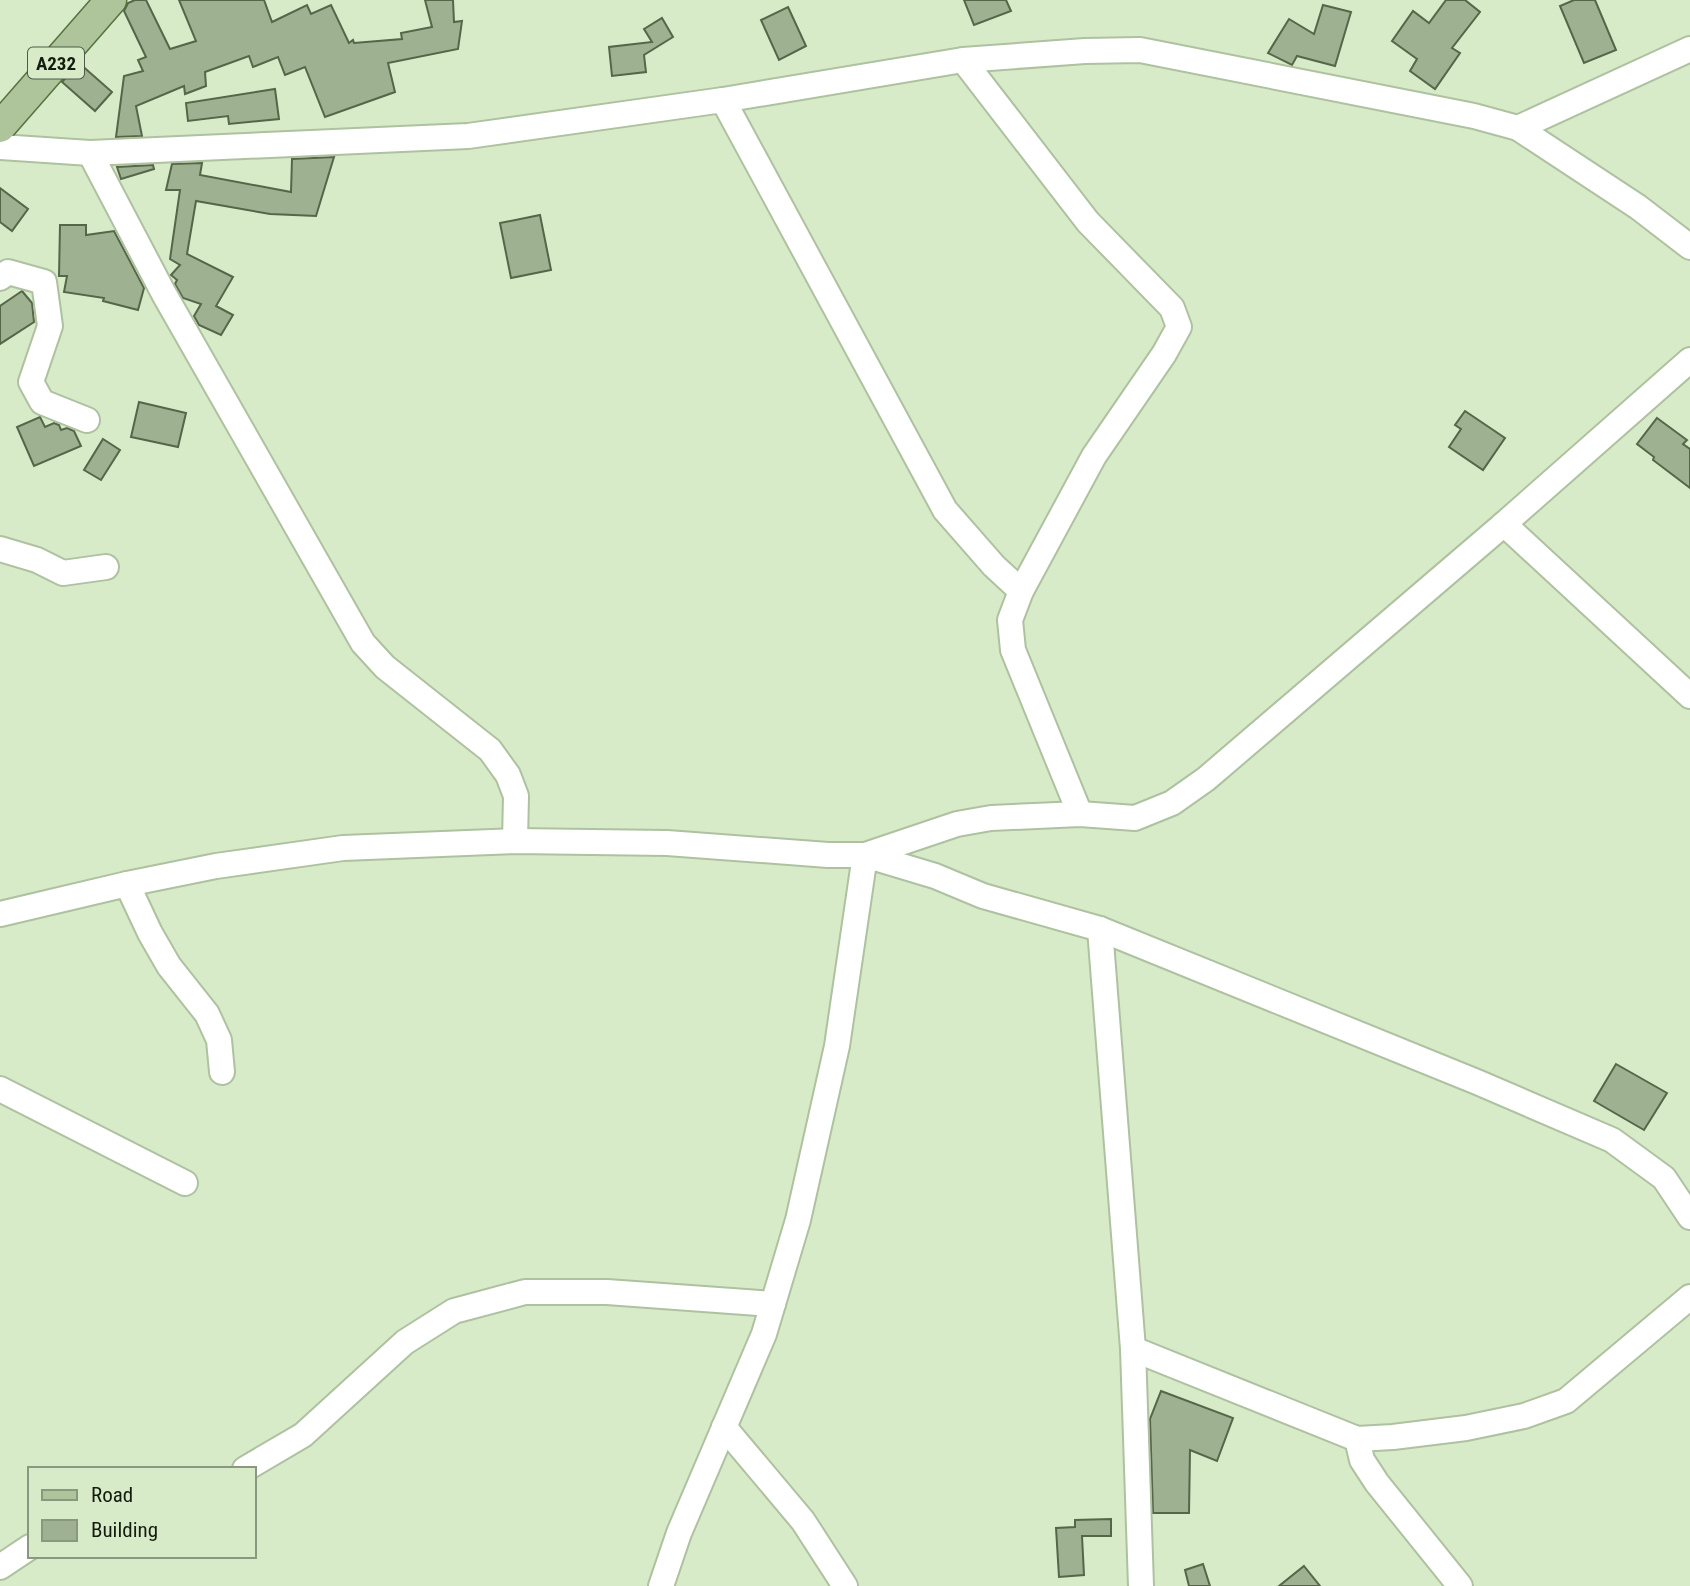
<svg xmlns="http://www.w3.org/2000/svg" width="1690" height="1586" font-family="'Roboto Condensed',sans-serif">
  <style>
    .building { fill: #9eb191; stroke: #556649; stroke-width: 2 }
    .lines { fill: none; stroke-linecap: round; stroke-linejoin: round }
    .minor-casing { stroke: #aec1a0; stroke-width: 28 }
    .major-casing { stroke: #55713e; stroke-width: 33 }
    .minor { stroke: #fff; stroke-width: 24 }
    .major { stroke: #aec59b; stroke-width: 30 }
    .labels { text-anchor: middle; stroke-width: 5; stroke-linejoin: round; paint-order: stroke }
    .shield { fill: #d7ebc9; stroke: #4e5947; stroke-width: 2 }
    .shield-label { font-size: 19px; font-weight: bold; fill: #141b0f }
  </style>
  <rect width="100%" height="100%" fill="#d7ebc9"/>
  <g class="building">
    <polygon points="135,0 146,0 170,49 196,41 179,0 264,0 272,22 307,5 311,14 331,5 349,43 353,40 354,43 402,39 401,33 432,27 425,0 453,0 454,22 462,21 458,49 388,63 395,92 325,117 305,67 285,75 278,57 253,67 249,56 205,72 206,86 185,94 184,86 136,106 142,136 116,137 124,76 143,71 138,60 146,57 124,11 128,3"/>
    <polygon points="964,0 1006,0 1011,11 974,25"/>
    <polygon points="1446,0 1465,0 1480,12 1452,48 1460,53 1435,89 1410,71 1417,59 1392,41 1413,11 1429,23"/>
    <polygon points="1574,0 1595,0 1616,50 1584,63 1560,6"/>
    <polygon points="1323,5 1351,12 1335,66 1297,56 1292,65 1268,53 1289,19 1314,34"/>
    <polygon points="788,7 806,46 779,60 761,20"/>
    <polygon points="662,18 673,37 644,55 646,72 612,76 609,47 652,42 644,29"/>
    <polygon points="79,63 112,92 95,111 62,82"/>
    <polygon points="275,89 279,119 229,124 228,116 188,121 186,103"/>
    <polygon points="334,157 316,216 270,214 196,201 187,254 233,277 216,306 233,315 221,335 199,325 194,316 201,304 183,298 175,284 177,280 171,275 180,265 170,259 180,190 166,190 172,164 202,163 200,175 291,192 292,159"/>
    <polygon points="153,165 154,169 121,179 117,167"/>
    <polygon points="0,188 28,209 12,231 0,222"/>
    <polygon points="540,215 551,270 511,278 500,223"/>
    <polygon points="60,225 86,225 86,235 114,231 144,288 138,310 103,301 104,298 64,292 67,276 59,276"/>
    <polygon points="22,291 32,303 34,322 0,344 0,306"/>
    <polygon points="139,402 186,413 178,447 131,437"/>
    <polygon points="1465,411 1505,438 1483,470 1449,447 1461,429 1455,425"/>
    <polygon points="40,417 45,427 54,423 59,425 61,430 67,428 74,431 81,446 34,466 17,427"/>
    <polygon points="1657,418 1687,440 1683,444 1690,449 1690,488 1653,460 1654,457 1637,444"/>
    <polygon points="103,439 120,450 101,480 84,470"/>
    <polygon points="1616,1064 1667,1093 1644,1130 1594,1101"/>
    <polygon points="1161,1391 1233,1418 1217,1461 1190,1450 1189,1513 1153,1513 1150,1419"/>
    <polygon points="1111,1519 1111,1536 1082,1536 1084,1575 1059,1577 1056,1528 1075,1527 1075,1520"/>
    <polygon points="1203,1564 1210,1586 1189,1586 1185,1570"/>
    <polygon points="1304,1566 1320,1586 1279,1586"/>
  </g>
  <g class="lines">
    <g class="minor-casing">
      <g id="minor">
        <polyline points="963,60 1088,222 1172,308 1179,327 1164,354 1094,456 1021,591 1010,620 1013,650 1080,814"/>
        <polyline points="723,100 945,510 994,566 1021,591"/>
        <polyline points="1518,128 1690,49"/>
        <polyline points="0,147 90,153 468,136 723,100 963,60 1085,51 1140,50 1474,116 1518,128 1638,207 1690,247"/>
        <polyline points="90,153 164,294 363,643 385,667 490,750 508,775 516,796 515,841"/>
        <polyline points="0,278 8,272 44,282 50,326 31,382 42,402 87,420"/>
        <polyline points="1504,524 1690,696"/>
        <polyline points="0,549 37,560 63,573 106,567"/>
        <polyline points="127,884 150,933 169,966 207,1014 219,1040 222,1072"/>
        <polyline points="0,914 127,884 216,866 343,848 515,841 667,843 828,855 865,855 957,824 991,818 1080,814 1135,818 1172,803 1206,779 1504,524 1690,360"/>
        <polyline points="1100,929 1133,1349 1141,1586"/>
        <polyline points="0,1089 185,1183"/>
        <polyline points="1133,1349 1357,1439 1393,1437 1466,1428 1524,1416 1566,1401 1690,1297"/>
        <polyline points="724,1427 803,1521 845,1586"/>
        <polyline points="1357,1439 1362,1460 1377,1483 1460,1586"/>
        <polyline points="245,1469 303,1435 405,1342 454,1311 525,1292 607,1292 773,1304"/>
        <polyline points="0,1567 30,1547"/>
        <polyline points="661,1586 679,1533 764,1334 798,1220 837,1046 865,855 935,876 983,896 1100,929 1477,1082 1612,1140 1664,1178 1690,1217"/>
      </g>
    </g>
    <g class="major-casing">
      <polyline id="major" points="0,127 111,0"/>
    </g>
    <use href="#minor" class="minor"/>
    <use href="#major" class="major"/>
  </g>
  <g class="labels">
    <rect class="shield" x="28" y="47.5" width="56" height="31" rx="5"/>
    <g class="shield-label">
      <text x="56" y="70">A232</text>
    </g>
  </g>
  <rect x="28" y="1467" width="228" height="91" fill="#d7ebc9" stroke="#89987f" stroke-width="2"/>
  <rect x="42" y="1490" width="35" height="10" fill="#aec59b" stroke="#89987f" stroke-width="2"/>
  <text x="91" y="1502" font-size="21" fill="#141b0f">Road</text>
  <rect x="42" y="1520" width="35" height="21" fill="#9eb191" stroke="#89987f" stroke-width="2"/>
  <text x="91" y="1537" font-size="21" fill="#141b0f">Building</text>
</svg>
